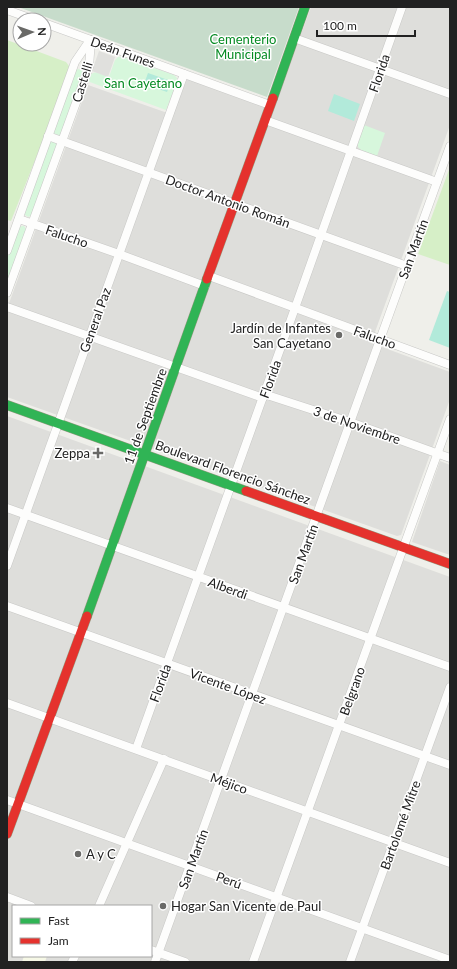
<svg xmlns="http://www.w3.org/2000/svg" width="457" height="969" font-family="Lato,sans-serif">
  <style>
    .residential { fill: #dededb; fill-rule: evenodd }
    .education { fill: #f6f8e6 }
    .grass { fill: #d6efc7 }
    .cemetery { fill: #c7dccb }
    .park { fill: #d7f7dc }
    .pitch { fill: #b2eada }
    .parking { fill: #e0e0dd }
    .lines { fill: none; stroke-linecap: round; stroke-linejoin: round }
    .street-casing { stroke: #c8c8c6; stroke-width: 9 }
    .fast-casing { stroke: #959b80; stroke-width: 10 }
    .jam-casing { stroke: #959b80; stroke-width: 10 }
    .street { stroke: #fdfdfc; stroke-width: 8 }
    .fast { stroke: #30b455; stroke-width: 9 }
    .jam { stroke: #e5322d; stroke-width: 9 }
    .poi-dot { fill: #696967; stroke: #fff; stroke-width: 1.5 }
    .labels { text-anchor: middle; stroke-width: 3; stroke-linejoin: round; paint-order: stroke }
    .park-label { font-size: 13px; fill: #048a22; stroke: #fff }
    .street-label { font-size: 13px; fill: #212121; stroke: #fff }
    .poi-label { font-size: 13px; fill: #212121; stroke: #fff; text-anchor: end }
  </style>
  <rect width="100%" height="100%" fill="#efefea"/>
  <g class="residential">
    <polygon points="311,7 450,7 450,125 371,343 450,372 450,399 401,535 397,536 7,397 7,309 88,85 173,115 187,79 273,110"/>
    <path d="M7 416 450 577V962H7ZM13 906H151V956H13Z"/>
    <polygon points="440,461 450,465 450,555 412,542"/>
  </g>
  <polygon class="education" points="24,956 47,956 45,962 22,962"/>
  <g class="grass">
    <polygon points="7,40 66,62 69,66 69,69 45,135 11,221 7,220"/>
    <polygon points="450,167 450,265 418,254"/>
  </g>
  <polygon class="cemetery" points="18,7 299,7 267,97"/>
  <g class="park">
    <path d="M118 57H123L174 75 177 78V82L166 110 87 81C93 68 97 73 109 77L115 60Z"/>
    <polygon points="78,69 82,70 83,72 61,136 53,133 76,70"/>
    <polygon points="364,125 385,133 377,156 361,150 358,147 358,143"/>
    <polygon points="50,140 58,143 32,215 28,217 24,214"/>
    <polygon points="22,226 24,226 26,229 7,284 7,259 18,228"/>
  </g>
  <g class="pitch">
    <polygon points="148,73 171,81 167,92 144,84"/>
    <polygon points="334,94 360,104 354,121 328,111"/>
    <polygon points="447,291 450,292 450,348 429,340"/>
  </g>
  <polygon class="parking" points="99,51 115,57 108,77 92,71"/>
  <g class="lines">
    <g class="street-casing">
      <g id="street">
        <polyline points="7,10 35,20"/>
        <polyline points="44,23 270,105"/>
        <polyline points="294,38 450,94"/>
        <polyline points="265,120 437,182"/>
        <polyline points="48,136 407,266"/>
        <polyline points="19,219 119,254 205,286"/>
        <polyline points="7,251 75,62 90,40"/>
        <polyline points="209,276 450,365"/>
        <polyline points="7,293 89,67 91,40"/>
        <polyline points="7,307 263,398"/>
        <polyline points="264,394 350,422 450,458"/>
        <polyline points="7,508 450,667"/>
        <polyline points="7,566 184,74"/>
        <polyline points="7,606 450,765"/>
        <polyline points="7,703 450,863"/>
        <polyline points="136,749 295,308 402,7"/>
        <polyline points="7,800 450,960"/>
        <polyline points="7,897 31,906"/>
        <polyline points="99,906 164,759"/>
        <polyline points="151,950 185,962"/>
        <polyline points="72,962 75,956"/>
        <polyline points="155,962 450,146"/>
        <polyline points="253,962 450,419"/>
        <polyline points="350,962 450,687"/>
      </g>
    </g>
    <g class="fast-casing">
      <g id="fast">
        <polyline points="273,98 305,7"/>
        <polyline points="7,405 246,491"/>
        <polyline points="87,616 207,279"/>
      </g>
    </g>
    <g class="jam-casing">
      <g id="jam">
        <polyline points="207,279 273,98"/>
        <polyline points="246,491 450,564"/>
        <polyline points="7,834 87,616"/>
      </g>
    </g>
    <use href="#street" class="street"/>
    <use href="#fast" class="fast"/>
    <use href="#jam" class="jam"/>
  </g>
  <g class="poi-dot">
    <circle cx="339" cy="335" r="4"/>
    <path d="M96 447h4v4h4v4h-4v4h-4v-4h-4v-4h4z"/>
    <circle cx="78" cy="854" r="4"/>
    <circle cx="163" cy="906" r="4"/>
  </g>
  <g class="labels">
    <g class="park-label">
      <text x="243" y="44">Cementerio<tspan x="243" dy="15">Municipal</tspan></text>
      <text x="143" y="88">San Cayetano</text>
    </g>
    <g class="street-label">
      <text transform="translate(123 52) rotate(20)" y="5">Deán Funes</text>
      <text transform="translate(379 73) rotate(-71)" y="5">Florida</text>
      <text transform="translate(82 82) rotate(-73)" y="5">Castelli</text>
      <text transform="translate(228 201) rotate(20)" y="5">Doctor Antonio Román</text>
      <text transform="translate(67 236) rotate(19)" y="5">Falucho</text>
      <text transform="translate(413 249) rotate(-70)" y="5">San Martín</text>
      <text transform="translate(95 320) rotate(-70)" y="5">General Paz</text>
      <text transform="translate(375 337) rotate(20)" y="5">Falucho</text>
      <text transform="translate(270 379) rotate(-70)" y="5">Florida</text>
      <text transform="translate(145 416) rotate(-70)" y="5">11 de Septiembre</text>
      <text transform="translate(357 425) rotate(19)" y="5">3 de Noviembre</text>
      <text transform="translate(233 472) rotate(20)" y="5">Boulevard Florencio Sánchez</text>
      <text transform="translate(303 554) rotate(-70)" y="5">San Martín</text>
      <text transform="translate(228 588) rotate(20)" y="5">Alberdi</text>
      <text transform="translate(160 683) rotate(-70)" y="5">Florida</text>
      <text transform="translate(228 686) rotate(20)" y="5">Vicente López</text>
      <text transform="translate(352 691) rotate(-70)" y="5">Belgrano</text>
      <text transform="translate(229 783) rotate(20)" y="5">Méjico</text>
      <text transform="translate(400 825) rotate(-70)" y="5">Bartolomé Mitre</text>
      <text transform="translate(193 859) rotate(-70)" y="5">San Martín</text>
      <text transform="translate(229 880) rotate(20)" y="5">Perú</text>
    </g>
    <g class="poi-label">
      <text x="331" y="333">Jardín de Infantes<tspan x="331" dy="15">San Cayetano</tspan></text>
      <text x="90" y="458">Zeppa</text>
      <text x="86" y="859" text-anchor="start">A y C</text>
      <text x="171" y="911" text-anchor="start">Hogar San Vicente de Paul</text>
    </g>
  </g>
  <rect width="457" height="969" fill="none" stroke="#212121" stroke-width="16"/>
  <rect x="12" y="905" width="140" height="52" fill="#ffffff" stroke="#a6a6a6"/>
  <rect x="20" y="918" width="20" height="6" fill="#30b455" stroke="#a6a6a6"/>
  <text x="48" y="925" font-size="12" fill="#212121">Fast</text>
  <rect x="20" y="938" width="20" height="6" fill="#e5322d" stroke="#a6a6a6"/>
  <text x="48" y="945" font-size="12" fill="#212121">Jam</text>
  <g transform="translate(32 32) rotate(88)"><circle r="19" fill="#ffffff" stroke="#a6a6a6"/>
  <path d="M0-3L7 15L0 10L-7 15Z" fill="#696967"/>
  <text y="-6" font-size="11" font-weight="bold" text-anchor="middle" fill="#212121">N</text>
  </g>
  <path d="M317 30v6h98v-6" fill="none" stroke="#212121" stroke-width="2"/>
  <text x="323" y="30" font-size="12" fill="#212121" stroke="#ffffff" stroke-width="3" paint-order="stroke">100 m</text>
</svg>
